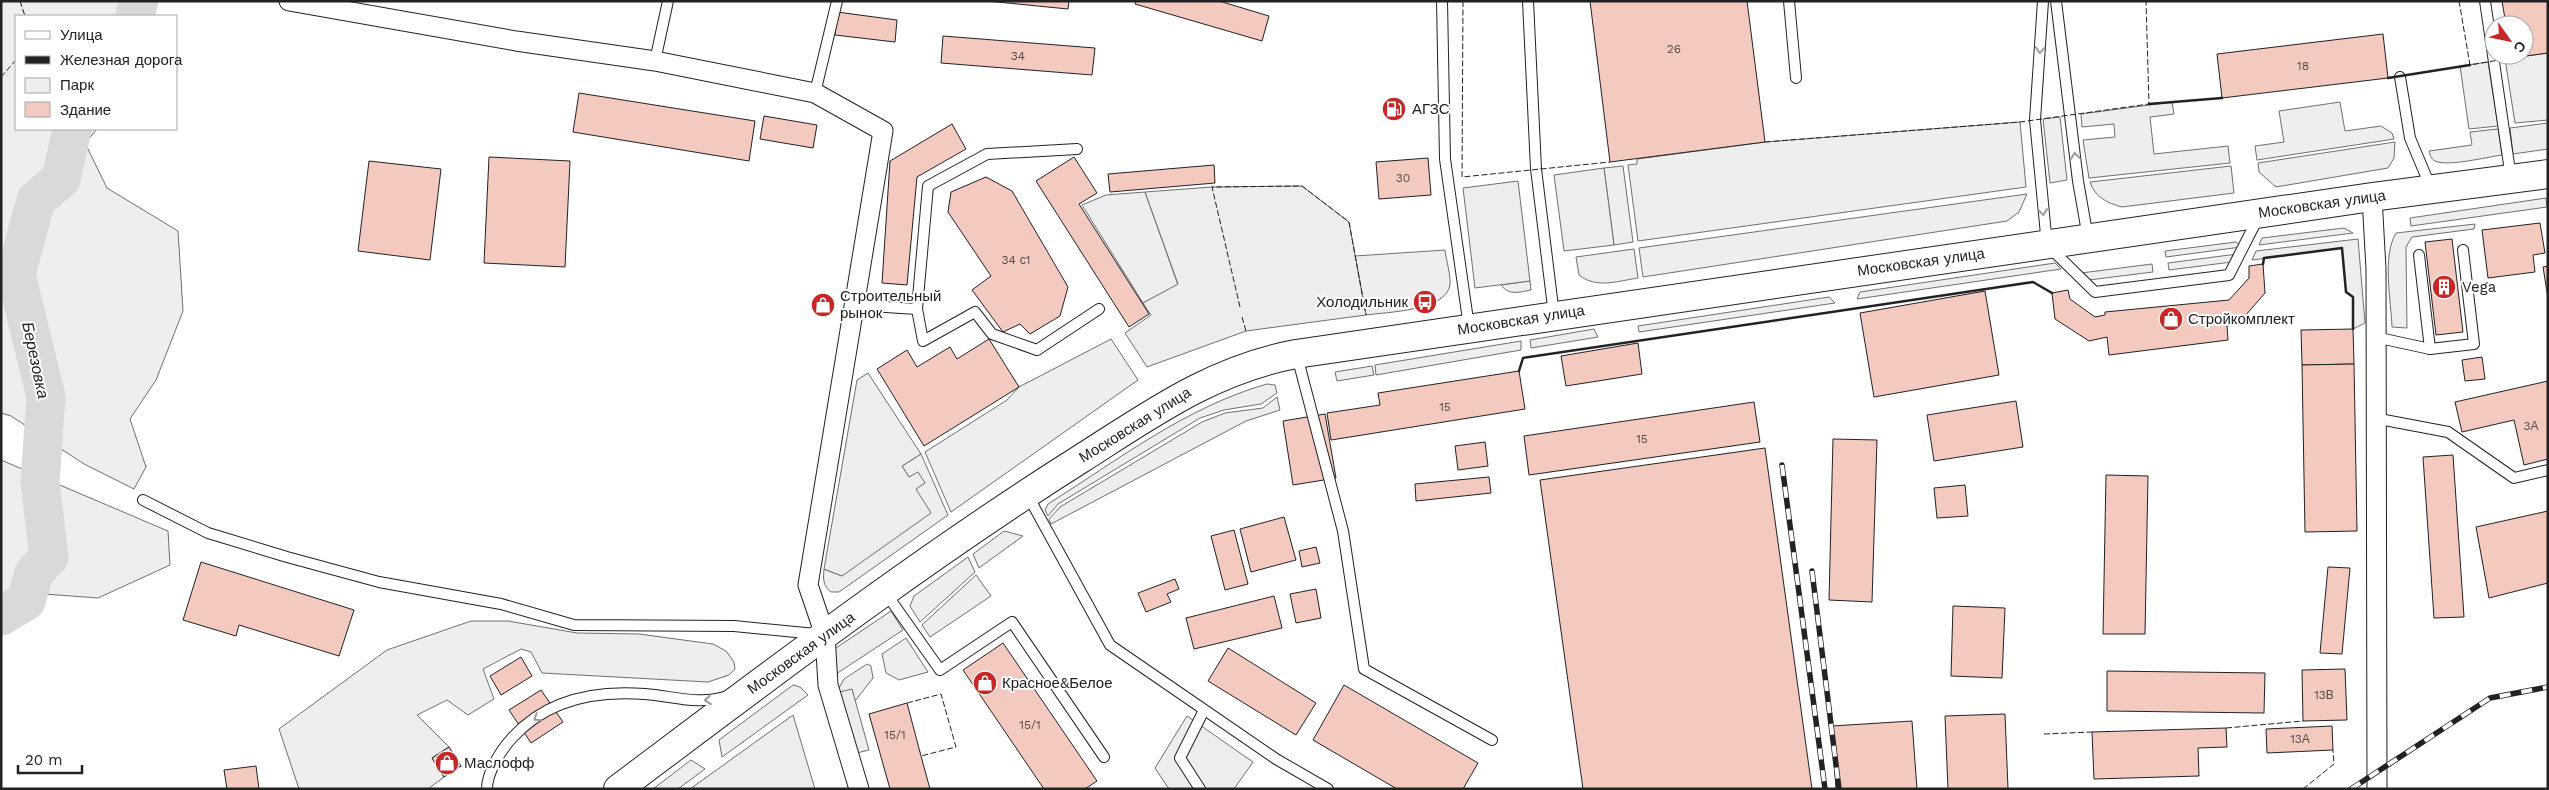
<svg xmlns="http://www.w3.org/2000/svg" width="2549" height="790" font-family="'Work Sans',sans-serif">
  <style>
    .green { fill: #eee; stroke: #6f6f6f }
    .parking { fill: #ededed; stroke: #6f6f6f }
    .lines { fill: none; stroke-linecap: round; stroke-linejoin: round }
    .river { stroke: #d9d9d9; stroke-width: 39 }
    .building { fill: #f3c9c0; stroke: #222 }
    .service-casing { stroke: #222; stroke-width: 12 }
    .minor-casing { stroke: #222; stroke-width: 21 }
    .secondary-casing { stroke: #222; stroke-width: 30 }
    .service { stroke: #fff; stroke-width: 10 }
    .minor { stroke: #fff; stroke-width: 19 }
    .secondary { stroke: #fff; stroke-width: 28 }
    .rail-casing { stroke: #222; stroke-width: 5.5 }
    .rail { stroke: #fff; stroke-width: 4; stroke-dasharray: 11; stroke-linecap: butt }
    .fence { stroke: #222; stroke-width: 1; stroke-dasharray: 6 2.5; stroke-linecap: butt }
    .wall { stroke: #222; stroke-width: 2.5 }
    .oneway { stroke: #9c9c9c }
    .labels { text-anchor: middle; stroke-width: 4; stroke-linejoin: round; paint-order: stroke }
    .number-label { font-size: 12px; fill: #564c4a }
    .poi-label { font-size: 15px; fill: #222; stroke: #fff; text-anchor: start }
    .street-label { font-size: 15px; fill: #222; stroke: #fff }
    .water-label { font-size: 16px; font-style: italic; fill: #222; stroke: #fff }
  </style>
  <rect width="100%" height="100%" fill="#fff"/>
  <g class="green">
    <polygon points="1,1 128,1 128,16 16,16 16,129 97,129 85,143 107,188 178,231 183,311 156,380 130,419 146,467 134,489 84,464 11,416 1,413"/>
    <polygon points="2548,53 2548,120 2515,123 2505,59"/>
    <polygon points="2488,62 2498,126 2469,129 2460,66"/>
    <polygon points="2172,102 2174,114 2150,117 2154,154 2228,146 2230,163 2089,178 2083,140 2115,137 2114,124 2082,127 2081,114"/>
    <polygon points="2340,102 2345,131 2381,126 2392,133 2394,139 2257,160 2255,146 2284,142 2279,111"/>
    <polygon points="2060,117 2067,180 2050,183 2043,119"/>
    <polygon points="2020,122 2026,187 1638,241 1628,165 1637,164 1637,159 1765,142"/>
    <polygon points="2548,123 2548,149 2513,154 2510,128"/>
    <path d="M2498 129 2502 155C2487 157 2448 167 2435 161 2431 159 2430 155 2429 151L2472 145 2470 132Z"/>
    <polygon points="2395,142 2394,158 2388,168 2276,187 2259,172 2258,163"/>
    <polygon points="1623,166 1633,242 1614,245 1604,168"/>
    <path d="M2231 166 2234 193 2122 207C2107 203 2095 197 2090 182Z"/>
    <polygon points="1145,192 1178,285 1143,303 1082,205 1106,195"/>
    <polygon points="2027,194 2019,212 2007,221 1643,277 1639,248"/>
    <polygon points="2546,198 2547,207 2411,226 2410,218"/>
    <path d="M2475 224 2474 229 2412 237 2406 247 2407 328 2392 327C2391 300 2382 256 2396 233Z"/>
    <polygon points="2344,228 2353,233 2259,245 2262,238"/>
    <polygon points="2358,239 2365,323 2353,329 2353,297 2346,292 2342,248 2252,260 2256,251"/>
    <polygon points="2236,242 2241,247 2166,257 2165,251"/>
    <path d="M1634 249 1638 278C1618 281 1596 289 1579 275L1576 257Z"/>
    <path d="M1445 250C1446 260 1451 275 1450 285 1446 311 1387 312 1366 315L1355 256Z"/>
    <polygon points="2237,254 2232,262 2169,270 2168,263"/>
    <polygon points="2055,263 2061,269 1857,299 1860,292"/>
    <polygon points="2152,264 2153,272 2089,280 2081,273"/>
    <path d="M1530 281 1531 290C1520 292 1509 296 1501 285Z"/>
    <polygon points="1829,297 1835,303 1639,332 1638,326"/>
    <polygon points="1594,329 1598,337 1531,348 1530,340"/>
    <polygon points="1111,339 1138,380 951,512 925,452 1007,400 1019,387"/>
    <polygon points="1521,341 1521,350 1376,375 1375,365"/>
    <polygon points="1372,366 1374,375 1337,381 1335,372"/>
    <path d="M1267 384 1275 385 1277 393 1261 404 1224 410 1200 418 1058 504 1048 516 1045 510 1048 504C1118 460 1186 407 1267 384Z"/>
    <polygon points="1277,397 1280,410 1246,421 1051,524 1049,519 1060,507 1202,422 1225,413 1263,408"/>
    <path d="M921 454 948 515 839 592H831C823 586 823 579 824 569L842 576 916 488 925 483 909 477 902 466Z"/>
    <polygon points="1,460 168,531 170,565 98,598 31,593 1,597"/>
    <polygon points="1004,531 1023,536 979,568 973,554"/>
    <polygon points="968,557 975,572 920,622 910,606 914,596"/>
    <polygon points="976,575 991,596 930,637 922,625"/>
    <polygon points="471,621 508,621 577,633 639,634 713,644 726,651 734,662 735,669 729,675 708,682 542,673 531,652 521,649 483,669 494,699 468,715 447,700 417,715 449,747 432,758 444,777 428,789 299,789 279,729 387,650"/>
    <polygon points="906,638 928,672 899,680 886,673 882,654"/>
    <polygon points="867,664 871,666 873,678 855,701 852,690 840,692 839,688 844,679"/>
    <polygon points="793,685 800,687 808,695 722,757 719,740"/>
    <polygon points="691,760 705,769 678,789 653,789"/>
  </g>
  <g class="parking">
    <polygon points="1604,168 1614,245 1564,251 1554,175"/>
    <polygon points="1518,181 1530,281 1475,288 1463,188"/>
    <polygon points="1302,186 1349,222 1366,315 1246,331 1147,367 1125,333 1151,315 1143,303 1178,284 1145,192 1212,187"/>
    <polygon points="868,373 921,454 902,466 909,477 918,472 925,483 916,489 931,513 842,576 824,569 857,380"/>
    <polygon points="891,611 903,630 833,676 833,650"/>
    <polygon points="852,689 869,750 857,753 840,692"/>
    <polygon points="793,715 815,789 690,789"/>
    <polygon points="1187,716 1253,762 1234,789 1169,789 1155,768"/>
  </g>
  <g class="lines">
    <g class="river">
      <polyline points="135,16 139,1"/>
      <polyline points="1,616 26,601 34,573 49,557 40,482 46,397 16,274 36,200 61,179 72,129"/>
    </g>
  </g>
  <g class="building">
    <polygon points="987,1 1069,1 1068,9"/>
    <polygon points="1136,1 1219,1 1269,16 1262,41 1135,4"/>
    <polygon points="1590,1 1747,1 1765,142 1610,162"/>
    <polygon points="2502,1 2548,1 2548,53 2511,58 2511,55 2524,55 2524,25 2506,25"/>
    <polygon points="837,12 897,20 895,42 835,35"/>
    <polygon points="2383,34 2388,78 2222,98 2217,54"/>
    <polygon points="943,36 1095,48 1092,75 941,63"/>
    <polygon points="579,93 755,121 749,161 573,132"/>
    <polygon points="764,116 817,125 813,148 760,139"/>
    <polygon points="952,124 966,149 917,177 907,285 882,283 890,161"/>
    <polygon points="489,157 570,161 565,267 484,263"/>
    <polygon points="1074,157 1097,193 1079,204 1149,314 1129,327 1036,181"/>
    <polygon points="1428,158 1431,195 1379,199 1376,162"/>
    <polygon points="369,161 441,169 430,260 358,251"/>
    <polygon points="1214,165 1215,183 1110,192 1108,174"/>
    <polygon points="986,177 1012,191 1068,287 1060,316 1030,334 1020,324 1003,332 972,290 991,276 948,212 951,192"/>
    <polygon points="2540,223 2545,253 2533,255 2535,272 2488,278 2482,230"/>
    <polygon points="2452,239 2463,332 2436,335 2425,242"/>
    <polygon points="2263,264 2265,293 2238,324 2227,326 2228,340 2109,355 2107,337 2089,341 2055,319 2052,293 2068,290 2070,299 2095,317 2105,315 2105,312 2229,300 2249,278 2249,266"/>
    <polygon points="2548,266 2548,298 2543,267"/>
    <polygon points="1985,291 1999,375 1874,397 1860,313"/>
    <polygon points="2353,329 2354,364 2302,365 2301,330"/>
    <polygon points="989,339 1019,387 924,446 877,369 907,350 917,367 950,347 957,359"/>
    <polygon points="1638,343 1642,374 1566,386 1561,356"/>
    <polygon points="2482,357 2485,379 2465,381 2462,360"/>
    <polygon points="2354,364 2357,531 2305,532 2302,365"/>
    <polygon points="1519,371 1525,409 1331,440 1327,413 1380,405 1378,393"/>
    <polygon points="2548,381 2548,459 2524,465 2514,420 2462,432 2455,402"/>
    <polygon points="2016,401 2023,447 1934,461 1927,415"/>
    <polygon points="1754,402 1760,442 1529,475 1524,436"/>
    <polygon points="1325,414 1336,478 1293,485 1283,421"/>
    <polygon points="1833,439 1877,440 1872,602 1829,600"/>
    <polygon points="1485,442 1488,466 1458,470 1455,446"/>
    <polygon points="1765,448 1812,789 1583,789 1540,480"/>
    <polygon points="2453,455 2464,617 2434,618 2423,457"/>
    <polygon points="2106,475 2148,476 2145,634 2103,634"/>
    <polygon points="1489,477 1491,493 1416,501 1415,484"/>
    <polygon points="1965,485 1968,516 1937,518 1934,488"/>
    <polygon points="2548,511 2548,583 2489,598 2476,527"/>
    <polygon points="1284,517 1296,560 1251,572 1240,529"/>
    <polygon points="1234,530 1248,584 1225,590 1211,536"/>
    <polygon points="1316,547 1320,563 1302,567 1299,551"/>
    <polygon points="201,562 354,610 339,656 239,625 236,636 183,620"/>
    <polygon points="2328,567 2350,568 2342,654 2320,653"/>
    <polygon points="1175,579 1179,589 1167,594 1171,602 1146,612 1138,593"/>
    <polygon points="1316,589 1321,618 1296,623 1290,594"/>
    <polygon points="1274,596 1282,628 1194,649 1186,618"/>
    <polygon points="1953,606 2005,608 2002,678 1951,676"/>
    <polygon points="1003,643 1097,781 1085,789 1044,789 963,670"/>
    <polygon points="1228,648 1316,703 1296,735 1208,681"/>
    <polygon points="521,657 532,676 501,695 490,676"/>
    <polygon points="2345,669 2347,720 2303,721 2302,670"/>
    <polygon points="2107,671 2265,673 2264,713 2107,711"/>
    <polygon points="1344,685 1478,763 1463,789 1397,789 1313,740"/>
    <polygon points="541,690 563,722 531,743 509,710"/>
    <polygon points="907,703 921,756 930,789 890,789 869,714"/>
    <polygon points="2005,714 2008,789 1948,789 1945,716"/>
    <polygon points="1912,721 1917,789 1836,789 1832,726"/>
    <polygon points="2332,726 2333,750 2267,753 2266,729"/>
    <polygon points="2226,728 2227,747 2198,748 2199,776 2094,779 2092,732"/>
    <polygon points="449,747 461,766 444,777 432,758"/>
    <polygon points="256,766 259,789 227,789 224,770"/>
  </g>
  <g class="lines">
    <g class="service-casing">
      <g id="service">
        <polyline points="1442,1 1445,159 1469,327"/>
        <polyline points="1528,1 1536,169 1554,315"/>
        <polyline points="1789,1 1796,78"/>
        <polyline points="2043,1 2035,120 2047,245 2095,292 2229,275 2259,216"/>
        <polyline points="2056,1 2078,181 2088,238"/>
        <polyline points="2485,1 2511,178"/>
        <polyline points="655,61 668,1"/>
        <polyline points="2400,77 2410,138 2431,188"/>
        <polyline points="815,93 837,1"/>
        <polyline points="2419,255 2430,349 2474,344 2463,250"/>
        <polyline points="854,305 917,309 928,186 987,154 1077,149"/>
        <polyline points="917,309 923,341 975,312 992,334 1037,350 1099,309"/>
        <polyline points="2375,337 2430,349"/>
        <polyline points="1297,356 1343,531 1364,669 1492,740"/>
        <polyline points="2374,418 2448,432 2514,478 2548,470"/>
        <polyline points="1027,494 1110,645 1276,759 1328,789"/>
        <polyline points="143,500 208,533 287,557 379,582 501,604 574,625 734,626 816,634"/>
        <polyline points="885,592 940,670 1012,622 1104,757"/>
        <path d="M487 789C487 772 501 750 512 738 546 700 595 690 645 694 673 696 699 706 728 696"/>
        <polyline points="1200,789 1180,758 1204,710"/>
      </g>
    </g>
    <g class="minor-casing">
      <g id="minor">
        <polyline points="289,1 516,41 655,61 815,93 883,131 808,585 825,635 828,685 859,789"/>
        <polyline points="2372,197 2376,269 2377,789"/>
      </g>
    </g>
    <g class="secondary-casing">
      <path id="secondary" d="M618 789C769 676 919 561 1079 460 1150 415 1211 370 1296 354L2372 197 2548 174"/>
    </g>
    <use href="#service" class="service"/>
    <use href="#minor" class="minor"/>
    <use href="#secondary" class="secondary"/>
    <g class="rail-casing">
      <g id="rail">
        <polyline points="1782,465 1825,789"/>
        <polyline points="1812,571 1839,789"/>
        <polyline points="2351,789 2490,698 2548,687"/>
      </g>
    </g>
    <use href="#rail" class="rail"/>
    <g class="fence">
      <polyline points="20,1 25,16"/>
      <polyline points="1463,1 1462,177 1610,162"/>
      <polyline points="2459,1 2470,65 2511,58"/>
      <polyline points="1,77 16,60"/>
      <polyline points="1765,142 2020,122 2149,104 2146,1"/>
      <polyline points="1240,307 1212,187 1302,186 1349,222 1366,315"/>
      <polyline points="1242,317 1246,331"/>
      <polyline points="907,703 941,694 956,747 921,756"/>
      <polyline points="2226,728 2303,721"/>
      <polyline points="2044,734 2092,732"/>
      <polyline points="2303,789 2334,764 2333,750"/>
    </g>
    <g class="wall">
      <polyline points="2388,78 2470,65"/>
      <polyline points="2149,104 2222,98"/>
      <polyline points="2263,264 2264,258 2342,248 2346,292 2353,297 2353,329"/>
      <polyline points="1519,371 1523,358 2033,282 2052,293"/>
    </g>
  </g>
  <defs><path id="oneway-chevron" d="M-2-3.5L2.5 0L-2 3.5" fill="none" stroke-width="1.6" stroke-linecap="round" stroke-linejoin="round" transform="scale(1.25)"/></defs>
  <g class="oneway">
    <use href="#oneway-chevron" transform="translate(2040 50) rotate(94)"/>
    <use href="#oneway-chevron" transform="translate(2075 156) rotate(-96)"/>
    <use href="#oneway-chevron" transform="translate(2043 212) rotate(83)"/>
    <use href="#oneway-chevron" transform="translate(708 700) rotate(174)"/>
    <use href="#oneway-chevron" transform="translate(537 718) rotate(147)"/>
  </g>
  <defs>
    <g id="fuel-disc" transform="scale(1.25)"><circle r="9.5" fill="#c62828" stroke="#fff"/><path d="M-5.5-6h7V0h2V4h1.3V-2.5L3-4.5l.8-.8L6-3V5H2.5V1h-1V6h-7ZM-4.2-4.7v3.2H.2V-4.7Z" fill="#fff"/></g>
    <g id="building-disc" transform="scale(1.25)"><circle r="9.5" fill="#c62828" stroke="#fff"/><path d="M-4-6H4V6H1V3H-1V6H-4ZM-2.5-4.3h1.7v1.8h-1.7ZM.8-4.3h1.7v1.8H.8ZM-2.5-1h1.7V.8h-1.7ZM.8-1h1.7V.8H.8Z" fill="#fff"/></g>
    <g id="bus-disc" transform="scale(1.25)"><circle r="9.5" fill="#c62828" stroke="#fff"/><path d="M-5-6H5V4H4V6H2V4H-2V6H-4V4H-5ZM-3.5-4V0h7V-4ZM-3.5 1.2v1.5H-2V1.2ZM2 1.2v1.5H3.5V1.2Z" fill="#fff"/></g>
    <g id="shop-disc" transform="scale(1.25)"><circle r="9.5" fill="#c62828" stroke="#fff"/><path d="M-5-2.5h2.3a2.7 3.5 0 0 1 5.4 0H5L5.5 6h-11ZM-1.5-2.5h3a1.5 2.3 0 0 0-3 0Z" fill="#fff"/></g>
  </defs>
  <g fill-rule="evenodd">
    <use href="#fuel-disc" x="1394" y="109"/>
    <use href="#building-disc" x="2444" y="287"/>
    <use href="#bus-disc" x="1425" y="302"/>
    <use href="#shop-disc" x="823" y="305"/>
    <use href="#shop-disc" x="2171" y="319"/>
    <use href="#shop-disc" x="985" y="683"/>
    <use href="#shop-disc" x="447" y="763"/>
  </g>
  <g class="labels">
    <g class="number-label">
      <text x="1674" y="53">26</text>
      <text x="1018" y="60">34</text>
      <text x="2303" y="70">18</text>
      <text x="1403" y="182">30</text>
      <text x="1016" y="264">34 с1</text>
      <text x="1445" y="411">15</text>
      <text x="2531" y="430">3А</text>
      <text x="1642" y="443">15</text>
      <text x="2324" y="699">13В</text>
      <text x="1030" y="729">15/1</text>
      <text x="895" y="739">15/1</text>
      <text x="2300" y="743">13А</text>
    </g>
    <g class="poi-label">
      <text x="1412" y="114">АГЗС</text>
      <text x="2462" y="292">Vega</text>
      <text x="840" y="301">Строительный<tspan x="840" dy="17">рынок</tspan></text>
      <text x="1408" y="307" text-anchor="end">Холодильник</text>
      <text x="2188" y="324">Стройкомплект</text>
      <text x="1002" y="688">Красное&amp;Белое</text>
      <text x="464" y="768">Маслофф</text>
    </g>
    <g class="street-label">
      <text transform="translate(2322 204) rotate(-8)" y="5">Московская улица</text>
      <text transform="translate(1921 262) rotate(-8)" y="5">Московская улица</text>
      <text transform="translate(1521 320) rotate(-9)" y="5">Московская улица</text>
      <text transform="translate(1135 425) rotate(-32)" y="5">Московская улица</text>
      <text transform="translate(801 653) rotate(-36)" y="5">Московская улица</text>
    </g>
    <g class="water-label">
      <text transform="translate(36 360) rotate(78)" y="6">Березовка</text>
    </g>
  </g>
  <rect width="2549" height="790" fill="none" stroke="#222222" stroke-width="5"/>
  <rect x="15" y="15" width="162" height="115" fill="#ffffff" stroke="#a7a7a7"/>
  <rect x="25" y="31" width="25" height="8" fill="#ffffff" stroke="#a7a7a7"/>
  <text x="60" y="40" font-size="15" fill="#222222">Улица</text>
  <rect x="25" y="56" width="25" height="8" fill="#222222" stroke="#a7a7a7"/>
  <text x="60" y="65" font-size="15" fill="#222222">Железная дорога</text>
  <rect x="25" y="78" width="25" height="15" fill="#eeeeee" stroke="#a7a7a7"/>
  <text x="60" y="90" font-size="15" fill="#222222">Парк</text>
  <rect x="25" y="102" width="25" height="15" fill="#f3c9c0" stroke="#a7a7a7"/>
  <text x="60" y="115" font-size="15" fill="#222222">Здание</text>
  <g transform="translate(2509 40) rotate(123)"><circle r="24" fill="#ffffff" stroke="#a7a7a7"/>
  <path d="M0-4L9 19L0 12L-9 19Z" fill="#c62828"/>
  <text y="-8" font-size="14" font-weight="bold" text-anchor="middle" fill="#222222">С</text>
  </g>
  <path d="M18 765v8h64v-8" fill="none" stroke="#222222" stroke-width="2.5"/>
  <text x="25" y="765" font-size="15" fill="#222222" stroke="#ffffff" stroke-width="4" paint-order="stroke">20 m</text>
</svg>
